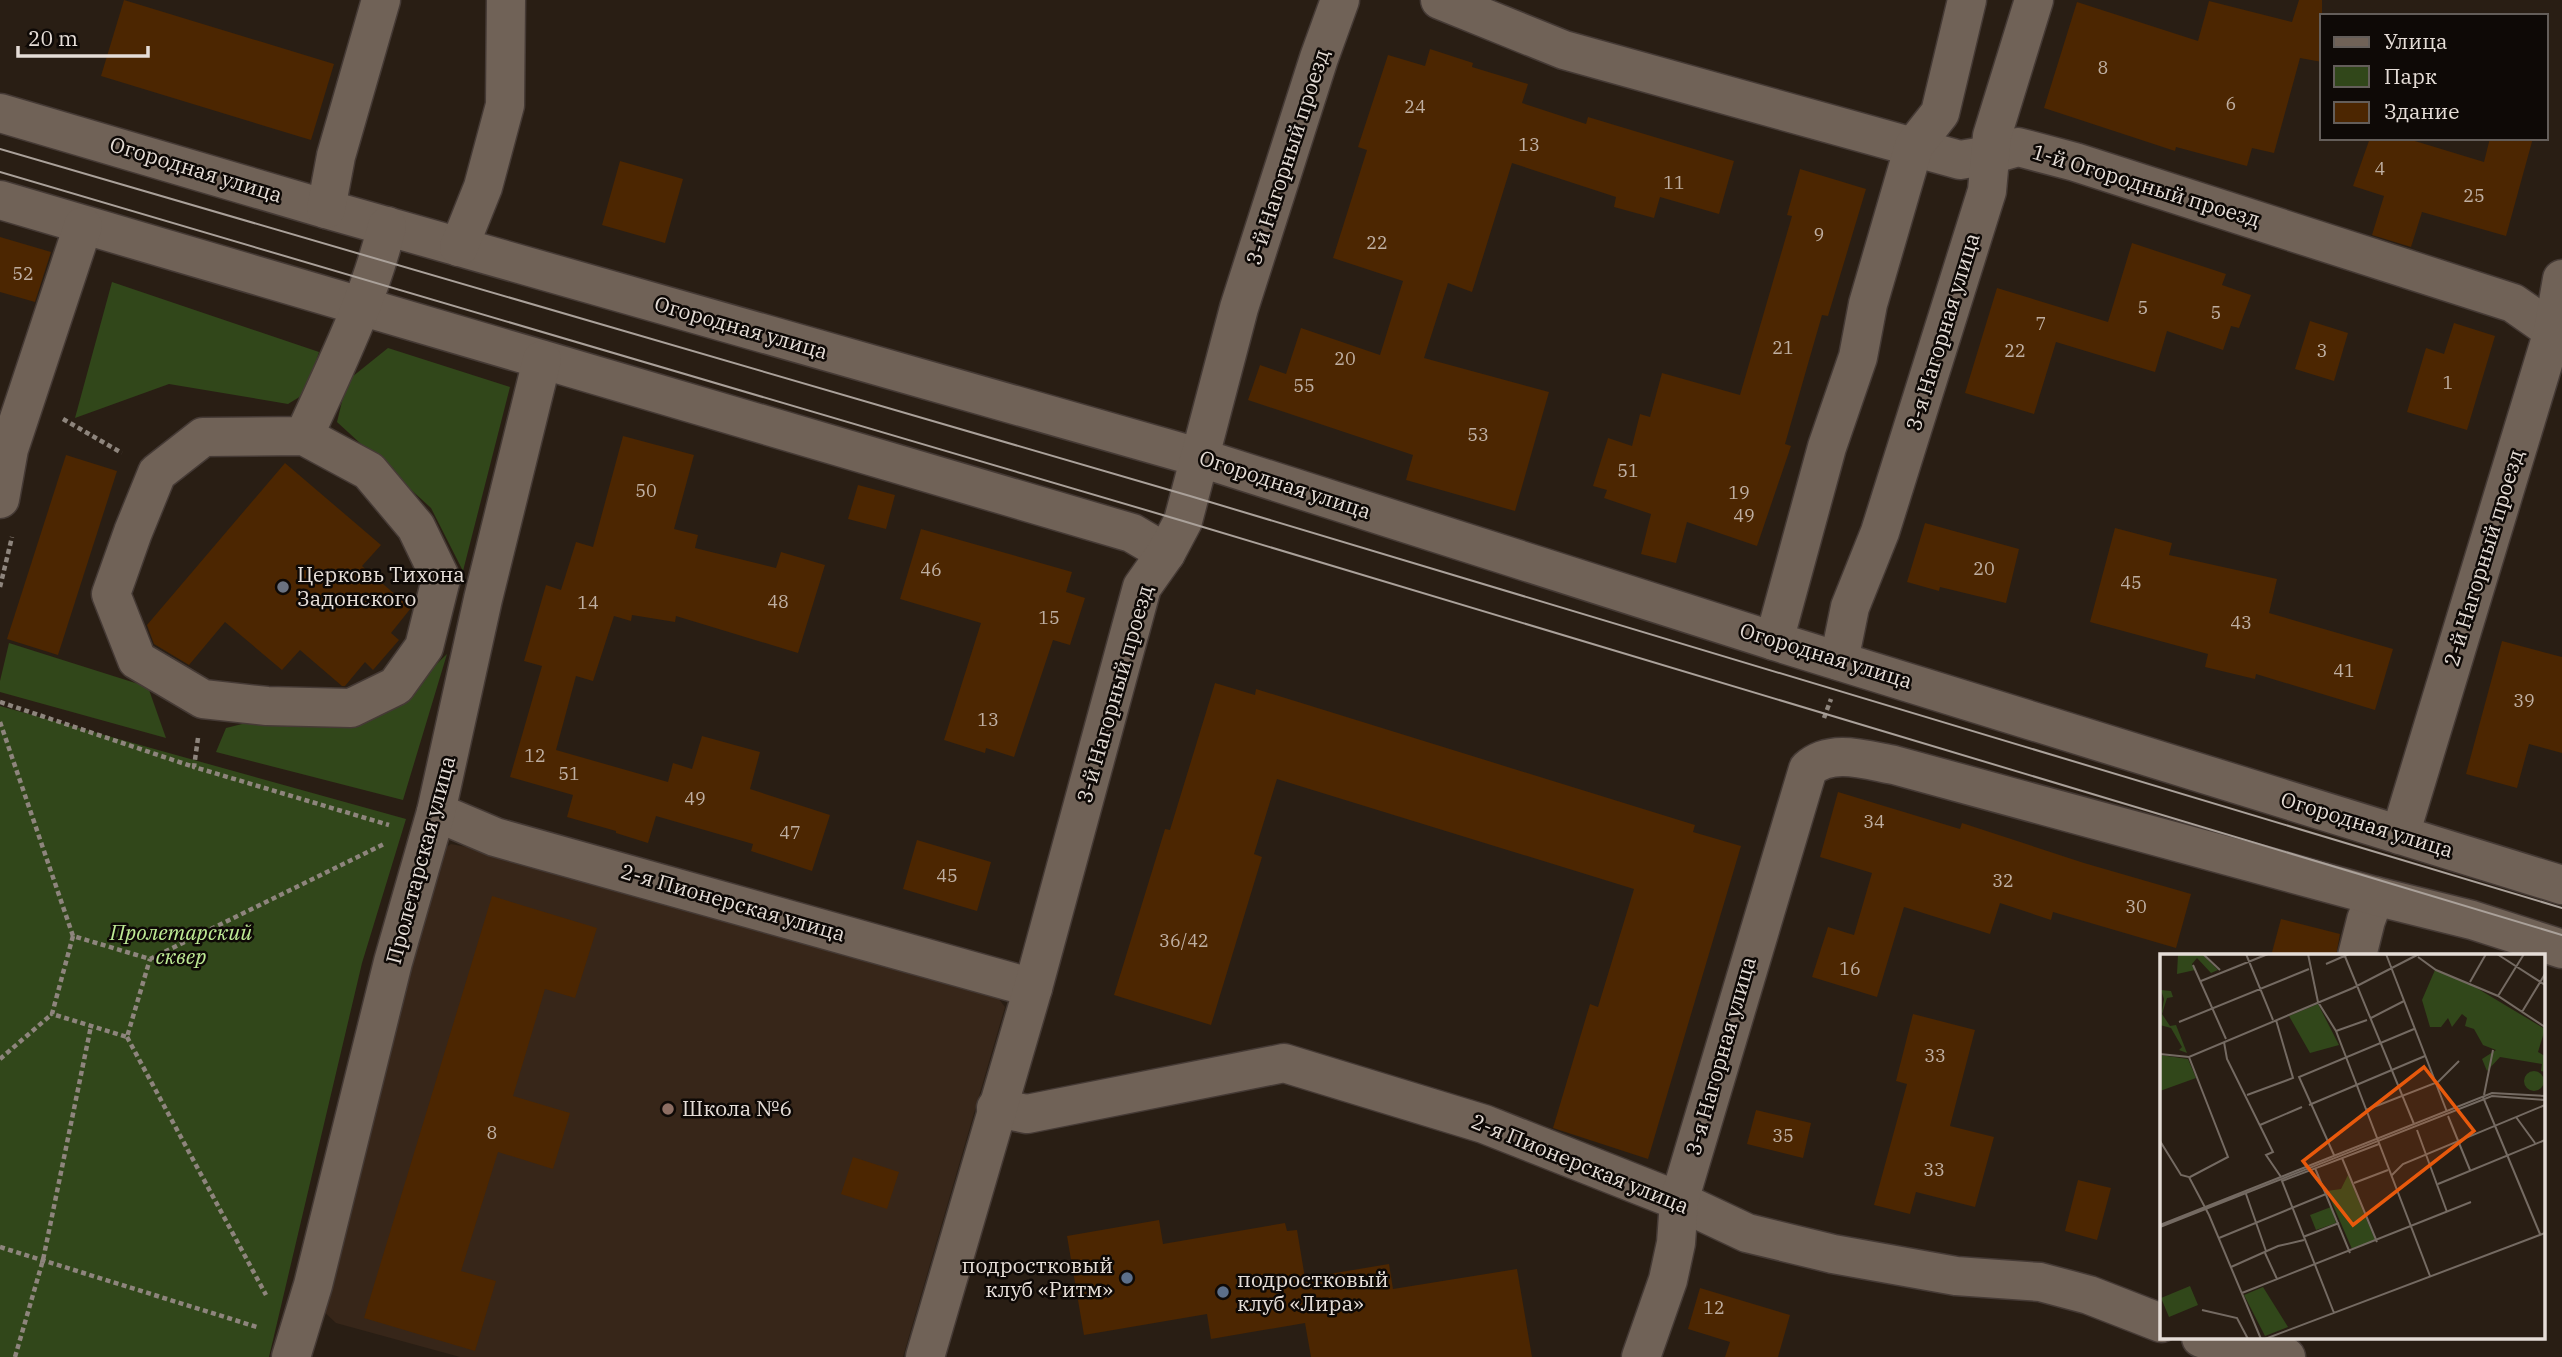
<svg xmlns="http://www.w3.org/2000/svg" width="2562" height="1357" font-family="'IBM Plex Serif',serif">
  <style>
    .built { fill: #372619 }
    .green { fill: #31471a }
    .building { fill: #4c2601 }
    .lines { fill: none; stroke-linecap: round; stroke-linejoin: round }
    .minor-casing { stroke: #453a35; stroke-width: 41 }
    .path { stroke: #8e857d; stroke-width: 4.5; stroke-dasharray: 5 3.5; stroke-linecap: butt }
    .minor { stroke: #706257; stroke-width: 38 }
    .tram { stroke: #aaa19a; stroke-width: 2 }
    .worship-dot { fill: #6b7280; stroke: #0e0906; stroke-width: 2.5 }
    .education-dot { fill: #8d6e63; stroke: #0e0906; stroke-width: 2.5 }
    .service-dot { fill: #5c6f8a; stroke: #0e0906; stroke-width: 2.5 }
    .labels { text-anchor: middle; stroke-width: 5; stroke-linejoin: round; paint-order: stroke }
    .number-label { font-size: 18px; fill: #bfafa2 }
    .street-label { font-size: 21px; fill: #e5ddd7; stroke: #0e0906 }
    .poi-label { font-size: 21px; fill: #e5ddd7; stroke: #0e0906; text-anchor: start }
    .park-label { font-size: 21px; font-style: italic; fill: #bfec96; stroke: #0e0906 }
    .inset-road { fill: none; stroke: #746a62; stroke-width: 2 }
    .view { fill: #e8590c; fill-opacity: 0.15; stroke: #e8590c; stroke-width: 3.5 }
    .inset-edge { fill: none; stroke: #e5ddd7; stroke-width: 3.5 }
  </style>
  <rect width="100%" height="100%" fill="#291e14"/>
  <polygon class="built" points="451,844 498,853 992,990 1005,1007 903,1357 460,1357 336,1323 321,1309 437,853"/>
  <g class="green">
    <polygon points="112,282 319,352 306,393 288,404 169,384 75,418"/>
    <polygon points="388,348 510,387 463,571 431,508 337,422 347,381"/>
    <polygon points="9,643 148,687 166,738 0,692 0,681"/>
    <polygon points="447,654 403,800 216,752 226,728 420,680"/>
    <polygon points="0,706 406,819 362,963 269,1357 0,1357"/>
  </g>
  <g class="building">
    <polygon points="124,0 334,64 311,140 101,76"/>
    <polygon points="2299,0 2322,0 2322,62 2300,58 2274,153 2252,148 2247,166 2176,147 2175,151 2044,108 2077,2 2198,41 2209,1 2292,22"/>
    <polygon points="1430,49 1473,63 1472,67 1528,84 1522,103 1586,124 1588,117 1734,161 1719,214 1660,197 1654,218 1614,207 1616,197 1512,163 1472,292 1448,283 1424,358 1549,392 1515,511 1406,480 1413,455 1248,400 1260,365 1286,374 1301,328 1380,355 1403,281 1333,258 1367,150 1358,147 1388,55 1425,66"/>
    <polygon points="2370,138 2405,138 2484,162 2490,138 2533,138 2506,236 2422,212 2411,247 2372,235 2384,196 2353,186"/>
    <polygon points="620,161 683,179 665,243 602,225"/>
    <polygon points="1800,169 1866,189 1828,316 1822,315 1785,444 1791,446 1757,546 1687,522 1676,563 1641,554 1651,514 1604,498 1607,490 1593,486 1608,438 1632,446 1640,414 1650,417 1662,373 1740,395 1792,216 1787,215"/>
    <polygon points="0,237 51,252 35,302 0,292"/>
    <polygon points="2132,243 2226,274 2222,285 2251,295 2239,328 2231,326 2223,350 2167,331 2155,372 2056,342 2034,414 1965,393 1997,288 2108,322"/>
    <polygon points="2310,321 2348,333 2334,381 2295,369"/>
    <polygon points="2454,323 2495,336 2467,430 2407,412 2426,348 2444,354"/>
    <polygon points="623,436 694,455 674,529 698,535 695,548 776,568 781,552 825,565 798,653 676,616 675,622 632,615 631,621 614,616 593,681 576,676 556,750 668,782 673,763 692,769 702,736 760,752 750,789 830,815 812,871 751,851 753,844 656,816 648,843 616,833 616,831 567,817 573,795 510,777 542,666 524,661 546,585 561,590 576,542 593,547"/>
    <polygon points="66,455 117,471 58,655 7,639"/>
    <polygon points="285,463 381,545 362,566 411,608 391,633 399,640 373,670 365,662 345,686 342,686 300,650 282,670 225,622 189,665 154,644 147,625"/>
    <polygon points="858,485 895,495 886,529 848,519"/>
    <polygon points="1925,523 2019,549 2006,603 1940,587 1939,591 1907,582"/>
    <polygon points="2115,528 2172,543 2169,555 2277,579 2269,613 2393,649 2375,710 2256,674 2255,679 2205,667 2208,654 2090,622"/>
    <polygon points="921,529 1072,572 1066,592 1085,598 1070,645 1053,640 1014,757 986,748 985,753 944,740 981,623 900,599"/>
    <polygon points="2502,641 2562,657 2562,753 2529,744 2517,788 2466,774"/>
    <polygon points="1215,683 1255,695 1256,689 1695,825 1693,832 1741,846 1648,1159 1553,1128 1590,1004 1598,1007 1634,889 1277,779 1254,854 1262,857 1211,1025 1114,995 1165,829 1170,830"/>
    <polygon points="1838,792 1960,829 1962,823 2084,863 2191,894 2176,948 2053,912 2051,920 2000,903 1990,934 1904,907 1877,997 1812,977 1828,927 1854,935 1872,873 1820,857"/>
    <polygon points="917,840 991,862 977,911 903,889"/>
    <polygon points="492,896 597,928 575,998 545,989 513,1096 570,1113 553,1169 498,1152 461,1271 496,1281 475,1351 364,1318"/>
    <polygon points="2281,919 2340,934 2336,956 2271,956"/>
    <polygon points="1913,1014 1975,1030 1950,1126 1994,1137 1975,1207 1916,1192 1910,1214 1874,1205 1907,1084 1896,1081"/>
    <polygon points="1756,1110 1811,1123 1803,1158 1747,1144"/>
    <polygon points="853,1157 899,1172 887,1209 841,1194"/>
    <polygon points="2078,1180 2111,1188 2097,1240 2065,1231"/>
    <polygon points="1159,1220 1163,1244 1285,1223 1287,1231 1297,1230 1305,1278 1389,1264 1393,1289 1517,1269 1532,1357 1311,1357 1305,1323 1211,1339 1207,1314 1084,1335 1067,1236"/>
    <polygon points="1700,1288 1790,1315 1778,1357 1725,1357 1730,1342 1688,1329"/>
  </g>
  <g class="lines">
    <g class="minor-casing">
      <g id="minor">
        <polyline points="1440,0 1564,50 1960,160 1990,155 2018,147 2075,162 2513,303 2553,331 2562,333"/>
        <polyline points="0,113 326,209 1201,458 1774,641 2562,885"/>
        <polyline points="0,200 1132,533 1166,553"/>
        <polyline points="326,209 336,156 381,0"/>
        <polyline points="459,247 483,187 505,105 506,0"/>
        <path d="M304 436 369 471 416 527 441 579 424 647 396 686 351 708 267 706 203 699 137 660 111 594 133 532 157 473 203 437 304 436C335 367 369 300 387 226"/>
        <polyline points="0,499 9,449 83,226"/>
        <polyline points="1774,641 1827,447 1858,357 1868,304 1914,146 1940,113 1967,0"/>
        <polyline points="1839,661 1850,607 1880,532 1987,191 1992,136 2034,0"/>
        <polyline points="436,812 495,837 1033,988"/>
        <polyline points="2400,835 2553,331 2562,279"/>
        <polyline points="2357,956 2366,920 2375,896"/>
        <polyline points="996,1108 1027,1114 1284,1063 1484,1124 1679,1201 1747,1233 1833,1254 1956,1276 2040,1282 2089,1295 2161,1323"/>
        <polyline points="2201,1338 2222,1345 2286,1357"/>
        <polyline points="291,1357 313,1285 393,962 436,812 483,599 542,360"/>
        <polyline points="925,1357 1033,988 1142,587 1166,553 1183,521 1239,308 1319,58 1340,0"/>
        <path d="M1641 1357 1668 1280 1676 1243 1679 1201 1808 769C1831 748 1866 760 1894 765L2375 896 2472 920 2562 949"/>
      </g>
    </g>
    <g class="path">
      <polyline points="63,419 122,453"/>
      <polyline points="0,587 12,537"/>
      <polyline points="0,702 194,767"/>
      <polyline points="1824,718 1831,699"/>
      <polyline points="0,722 73,936 150,959 384,844"/>
      <polyline points="198,738 194,767 389,825"/>
      <polyline points="73,936 52,1014 127,1037 150,959"/>
      <polyline points="127,1037 266,1295"/>
      <polyline points="0,1059 52,1014"/>
      <polyline points="0,1247 257,1327"/>
      <polyline points="15,1357 43,1260 91,1026"/>
    </g>
    <use href="#minor" class="minor"/>
    <g class="tram">
      <polyline points="0,149 1190,496 2562,908"/>
      <polyline points="0,172 1183,521 2562,935"/>
    </g>
  </g>
  <circle class="worship-dot" cx="283" cy="587" r="7"/>
  <circle class="education-dot" cx="668" cy="1109" r="7"/>
  <g class="service-dot">
    <circle cx="1127" cy="1278" r="7"/>
    <circle cx="1223" cy="1292" r="7"/>
  </g>
  <g class="labels">
    <g class="number-label">
      <text x="2103" y="74">8</text>
      <text x="2231" y="110">6</text>
      <text x="1415" y="113">24</text>
      <text x="1529" y="151">13</text>
      <text x="2380" y="175">4</text>
      <text x="1674" y="189">11</text>
      <text x="2474" y="202">25</text>
      <text x="1819" y="241">9</text>
      <text x="1377" y="249">22</text>
      <text x="23" y="280">52</text>
      <text x="2143" y="314">5</text>
      <text x="2216" y="319">5</text>
      <text x="2041" y="330">7</text>
      <text x="1783" y="354">21</text>
      <text x="2015" y="357">22</text>
      <text x="2322" y="357">3</text>
      <text x="1345" y="365">20</text>
      <text x="2448" y="389">1</text>
      <text x="1304" y="392">55</text>
      <text x="1478" y="441">53</text>
      <text x="1628" y="477">51</text>
      <text x="646" y="497">50</text>
      <text x="1739" y="499">19</text>
      <text x="1744" y="522">49</text>
      <text x="1984" y="575">20</text>
      <text x="931" y="576">46</text>
      <text x="2131" y="589">45</text>
      <text x="778" y="608">48</text>
      <text x="588" y="609">14</text>
      <text x="1049" y="624">15</text>
      <text x="2241" y="629">43</text>
      <text x="2344" y="677">41</text>
      <text x="2524" y="707">39</text>
      <text x="988" y="726">13</text>
      <text x="535" y="762">12</text>
      <text x="569" y="780">51</text>
      <text x="695" y="805">49</text>
      <text x="1874" y="828">34</text>
      <text x="790" y="839">47</text>
      <text x="947" y="882">45</text>
      <text x="2003" y="887">32</text>
      <text x="2136" y="913">30</text>
      <text x="1184" y="947">36/42</text>
      <text x="1850" y="975">16</text>
      <text x="1935" y="1062">33</text>
      <text x="492" y="1139">8</text>
      <text x="1783" y="1142">35</text>
      <text x="1934" y="1176">33</text>
      <text x="1714" y="1314">12</text>
    </g>
    <g class="street-label">
      <text transform="translate(1288 157) rotate(-72)" y="7">3-й Нагорный проезд</text>
      <text transform="translate(196 170) rotate(17)" y="7">Огородная улица</text>
      <text transform="translate(2146 186) rotate(17)" y="7">1-й Огородный проезд</text>
      <text transform="translate(741 328) rotate(16)" y="7">Огородная улица</text>
      <text transform="translate(1943 332) rotate(-73)" y="7">3-я Нагорная улица</text>
      <text transform="translate(1285 485) rotate(18)" y="7">Огородная улица</text>
      <text transform="translate(2484 558) rotate(-73)" y="7">2-й Нагорный проезд</text>
      <text transform="translate(1826 656) rotate(17)" y="7">Огородная улица</text>
      <text transform="translate(1115 694) rotate(-74)" y="7">3-й Нагорный проезд</text>
      <text transform="translate(2367 825) rotate(17)" y="7">Огородная улица</text>
      <text transform="translate(421 860) rotate(-75)" y="7">Пролетарская улица</text>
      <text transform="translate(733 903) rotate(16)" y="7">2-я Пионерская улица</text>
      <text transform="translate(1721 1056) rotate(-74)" y="7">3-я Нагорная улица</text>
      <text transform="translate(1580 1164) rotate(22)" y="7">2-я Пионерская улица</text>
    </g>
    <g class="poi-label">
      <text x="297" y="582">Церковь Тихона<tspan x="297" dy="24">Задонского</tspan></text>
      <text x="682" y="1116">Школа №6</text>
      <text x="1113" y="1273" text-anchor="end">подростковый<tspan x="1113" dy="24">клуб «Ритм»</tspan></text>
      <text x="1237" y="1287">подростковый<tspan x="1237" dy="24">клуб «Лира»</tspan></text>
    </g>
    <g class="park-label">
      <text x="181" y="940">Пролетарский<tspan x="181" dy="24">сквер</tspan></text>
    </g>
  </g>
  <g transform="translate(2160 954)">
    <rect width="385" height="385" fill="#291e14"/>
    <path d="M18 0H42L58 16 51 19 37 4 32 10 35 16 17 20ZM275 16 310 30 385 75 378 98 385 102V118L381 117 382 110 340 103 327 117 322 105 336 96 323 91 314 75 305 72 307 64 302 60 292 73 288 64 281 73H270L262 46ZM1 36 11 37 13 43 7 44 2 60 10 72 16 71 27 99 19 96 22 93 11 74 0 71 4 45ZM158 50 179 91 150 99 129 62ZM0 101 28 105 36 124 0 137ZM364 127a10 10 0 1 1 20 0a10 10 0 1 1-20 0ZM188 221 215 286 192 295 167 237 181 235ZM171 253 176 269 156 276 150 261ZM30 332 38 351 9 363 1 344ZM103 333 128 373 105 382 84 341Z" fill="#31471a"/>
    <path class="inset-road" d="M43 0 60 16M86 0 113 66M148 0 158 48 176 77 270 322M184 0 254 170M226 0 287 158M337 0 385 31M258 3 276 16 338 42 385 73M166 10 189 0M33 11 66 85M41 27 108 0M310 28 326 0M338 42 364 0M362 58 385 20M211 64 244 47M19 68 149 15M176 77 207 66M64 88 67 105 113 198 106 201 121 223M0 100 29 103 193 34 259 0M29 103 68 203 30 223M87 141 133 124 116 66M324 141 333 96M323 143 380 280M149 151 265 102M206 156 278 128 299 107M288 162 310 216M356 163 375 189M100 171 142 153M257 176 287 258M0 187 21 221 29 223 49 261 101 385M174 201 139 123 254 75M182 204 217 288M155 214 190 299M231 222 243 210 385 151M194 229 228 216M278 230 385 186M86 240 106 297M0 271 332 139 385 142M0 273 332 142 385 146M143 283 179 269M59 284 166 240M105 299 117 325M71 313 118 292 144 286M82 339 311 248M42 356 77 364 88 385M174 359 122 227 219 190M105 385 385 279"/>
    <path class="view" d="M264 113 314 177 193 271 143 207Z"/>
    <rect width="385" height="385" class="inset-edge"/>
  </g>
  <rect x="2320" y="14" width="228" height="126" fill="#0e0906" stroke="#645e5a" stroke-width="2"/>
  <rect x="2334" y="37" width="35" height="10" fill="#706257" stroke="#645e5a" stroke-width="2"/>
  <text x="2384" y="49" font-size="21" fill="#e5ddd7">Улица</text>
  <rect x="2334" y="66" width="35" height="21" fill="#31471a" stroke="#645e5a" stroke-width="2"/>
  <text x="2384" y="84" font-size="21" fill="#e5ddd7">Парк</text>
  <rect x="2334" y="102" width="35" height="21" fill="#4c2601" stroke="#645e5a" stroke-width="2"/>
  <text x="2384" y="119" font-size="21" fill="#e5ddd7">Здание</text>
  <path d="M18 46v10h130v-10" fill="none" stroke="#e5ddd7" stroke-width="3.5"/>
  <text x="28" y="46" font-size="21" fill="#e5ddd7" stroke="#0e0906" stroke-width="5" paint-order="stroke">20 m</text>
</svg>
